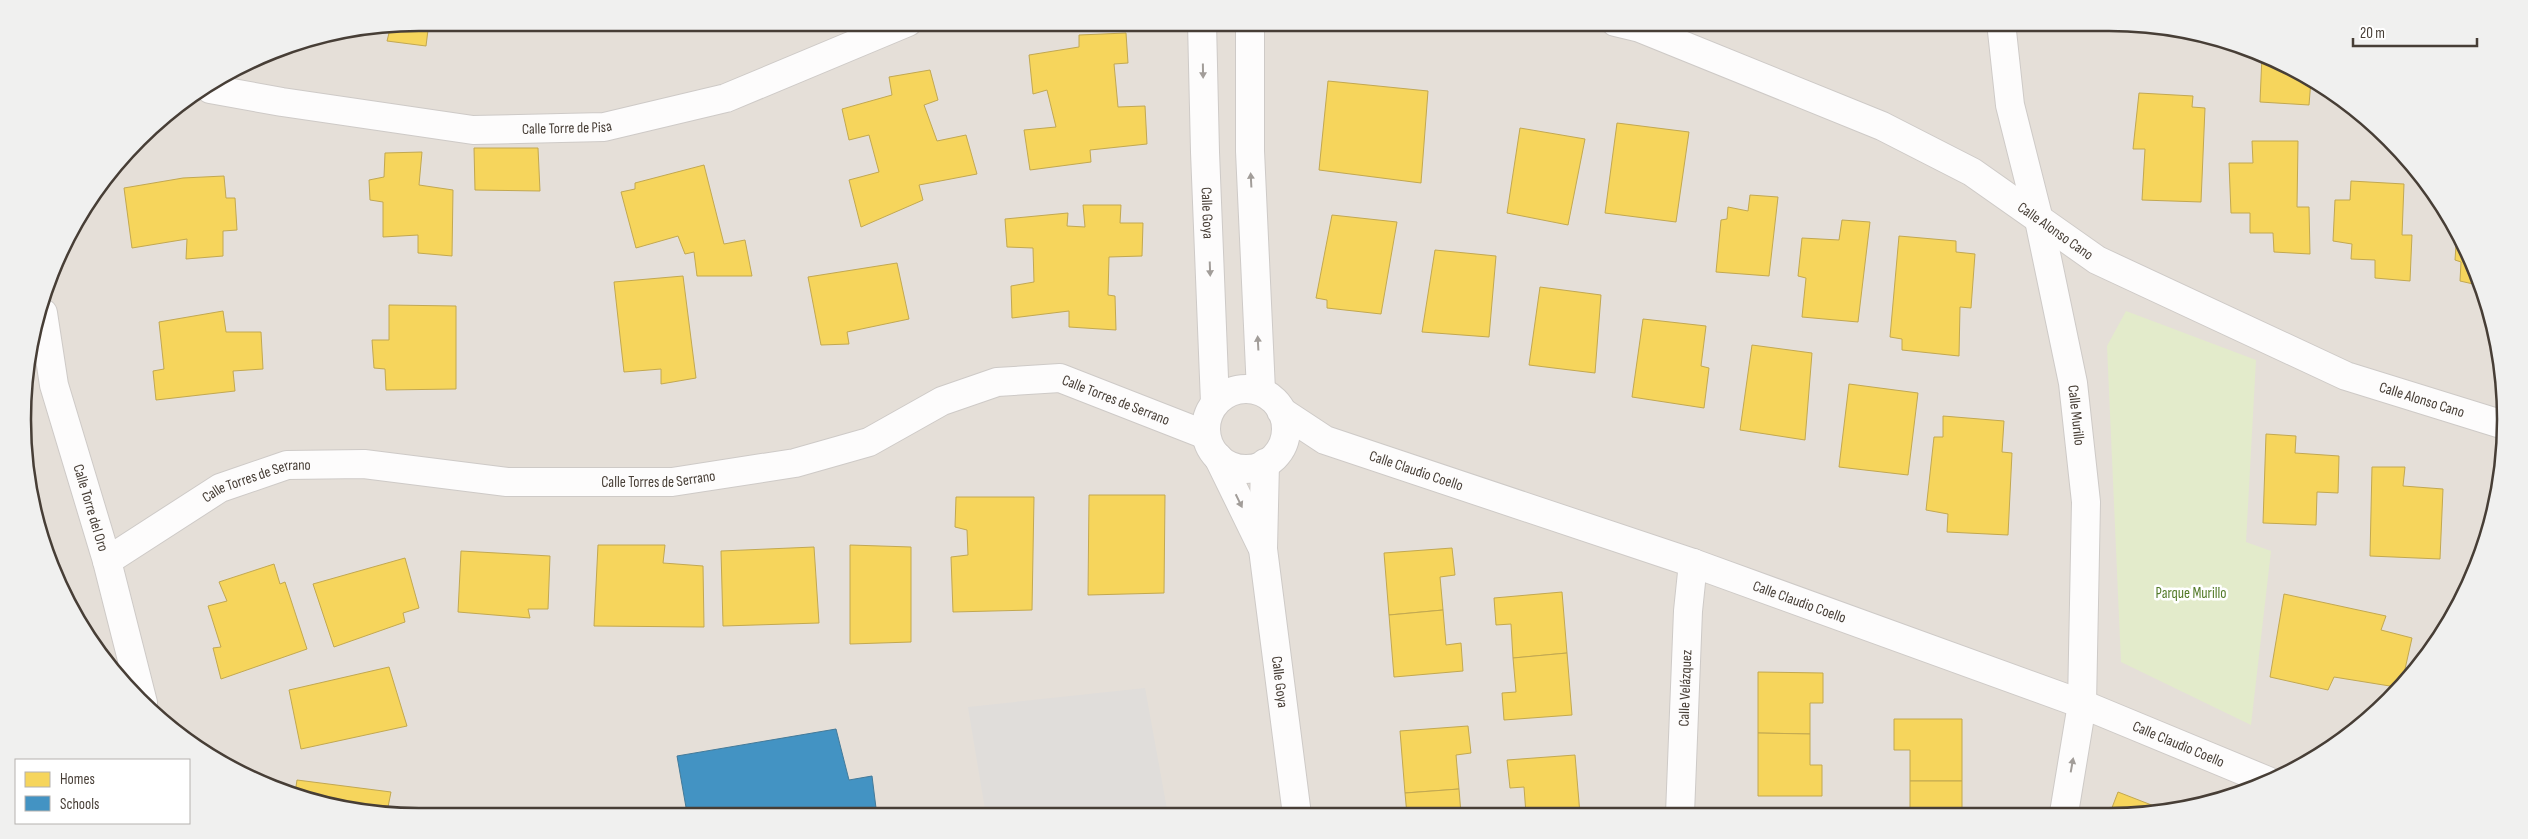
<svg xmlns="http://www.w3.org/2000/svg" width="2528" height="839" font-family="'Sofia Sans Condensed',sans-serif">
  <style>
    .residential { fill: #e5dfd8 }
    .green { fill: #e3ebcb }
    .parking { fill: #e0ddda }
    .homes { fill: #f6d55c; stroke: #c2a851 }
    .schools { fill: #4393c3; stroke: #447a99 }
    .lines { fill: none; stroke-linecap: round; stroke-linejoin: round }
    .minor-casing { stroke: #cecac7; stroke-width: 30 }
    .minor { stroke: #fdfcfc; stroke-width: 28 }
    .oneway { fill: #a29d99 }
    .labels { text-anchor: middle; stroke-width: 5; stroke-linejoin: round; paint-order: stroke }
    .street-label { font-size: 15px; fill: #473e36; stroke: #fff }
    .park-label { font-size: 15px; fill: #537a29; stroke: #fff }
    .rim { fill: none; stroke: #473e36; stroke-width: 2.5 }
  </style>
  <rect width="100%" height="100%" fill="#f1eeeb"/>
  <polygon class="residential" points="420,22 2108,22 2211,36 2284,63 2350,104 2407,158 2452,221 2484,292 2502,367 2505,445 2492,522 2452,618 2370,718 2261,786 2160,813 420,816 317,803 199,749 139,700 90,640 36,522 23,445 26,368 64,244 105,178 158,121 268,53 342,30"/>
  <polygon class="green" points="2126,311 2256,360 2246,542 2271,551 2251,725 2121,662 2107,346"/>
  <polygon class="parking" points="1145,688 1168,815 986,815 968,707"/>
  <g class="homes">
    <polygon points="429,22 426,46 387,41 391,25"/>
    <polygon points="625,22 670,22 670,24 626,28"/>
    <polygon points="1838,22 1901,22 1901,29 1838,25"/>
    <polygon points="1126,33 1128,63 1114,64 1118,107 1145,106 1147,144 1090,150 1091,162 1030,170 1024,130 1056,127 1047,90 1033,94 1029,55 1079,47 1079,35"/>
    <polygon points="2262,55 2284,63 2311,80 2309,105 2260,102"/>
    <polygon points="930,70 938,100 924,105 937,141 966,135 977,174 919,185 923,200 861,227 849,180 879,172 869,135 849,140 842,109 892,95 889,77"/>
    <polygon points="1328,81 1428,91 1421,183 1319,170"/>
    <polygon points="2139,93 2193,96 2192,107 2205,108 2201,202 2142,200 2145,149 2133,149"/>
    <polygon points="1617,123 1689,132 1676,222 1605,213"/>
    <polygon points="1520,128 1585,139 1568,225 1507,213"/>
    <polygon points="2252,141 2298,141 2297,207 2309,207 2310,254 2274,252 2273,233 2250,233 2250,213 2231,213 2229,163 2253,163"/>
    <polygon points="474,148 538,148 540,191 475,190"/>
    <polygon points="422,152 419,185 453,190 452,256 418,253 418,235 383,237 383,202 370,200 369,180 384,177 385,153"/>
    <polygon points="704,165 724,244 745,240 752,276 697,276 694,252 685,254 678,236 636,248 621,192 635,189 635,183"/>
    <polygon points="224,176 226,198 235,198 237,230 223,231 223,256 186,259 187,239 132,248 124,188 183,178"/>
    <polygon points="2351,181 2404,184 2402,235 2412,235 2410,281 2375,278 2375,260 2351,259 2352,244 2333,241 2335,200 2350,200"/>
    <polygon points="1750,195 1778,197 1769,276 1716,272 1721,220 1727,219 1728,207 1748,211"/>
    <polygon points="1083,205 1121,205 1120,223 1143,223 1142,256 1109,257 1108,295 1115,296 1116,330 1069,327 1069,311 1012,318 1011,286 1034,282 1033,248 1007,247 1005,219 1068,213 1067,226 1085,227"/>
    <polygon points="1332,215 1397,222 1381,314 1327,308 1327,300 1316,298"/>
    <polygon points="1842,220 1870,222 1858,322 1802,317 1806,278 1798,276 1802,238 1839,240"/>
    <polygon points="2457,231 2482,286 2460,281 2461,262 2455,260"/>
    <polygon points="1899,236 1956,241 1956,252 1975,254 1971,308 1960,307 1959,356 1902,350 1902,339 1890,337"/>
    <polygon points="1435,250 1496,256 1489,337 1422,332"/>
    <polygon points="897,263 909,319 847,332 849,344 821,345 808,277"/>
    <polygon points="683,276 696,378 661,384 661,369 624,372 614,282"/>
    <polygon points="2482,286 2484,292 2487,302 2481,302"/>
    <polygon points="1540,287 1601,295 1595,373 1529,365"/>
    <polygon points="389,305 456,306 456,389 386,390 385,369 374,368 372,340 389,340"/>
    <polygon points="223,311 226,332 261,332 263,369 233,371 235,391 156,400 153,371 164,369 159,322"/>
    <polygon points="1643,319 1706,326 1701,366 1709,368 1704,408 1632,397"/>
    <polygon points="1752,345 1812,353 1805,440 1740,430"/>
    <polygon points="1849,384 1918,393 1908,475 1839,467"/>
    <polygon points="1943,416 2004,421 2002,452 2012,453 2008,535 1947,532 1948,514 1926,510 1934,437 1943,437"/>
    <polygon points="2266,434 2296,436 2295,453 2339,456 2338,493 2317,492 2316,525 2263,523"/>
    <polygon points="2372,467 2405,467 2403,486 2443,489 2440,559 2370,556"/>
    <polygon points="1089,495 1165,495 1164,593 1088,595"/>
    <polygon points="956,497 1034,497 1032,610 953,612 951,557 968,555 967,530 955,527"/>
    <polygon points="598,545 665,545 663,563 703,566 704,627 594,626"/>
    <polygon points="850,545 911,547 911,642 850,644"/>
    <polygon points="814,547 819,623 723,626 721,551"/>
    <polygon points="1452,548 1455,575 1440,577 1443,610 1389,615 1384,553"/>
    <polygon points="461,551 550,556 548,609 528,609 530,618 458,612"/>
    <polygon points="405,558 419,608 403,613 405,622 334,647 313,584"/>
    <polygon points="274,564 280,584 285,582 307,649 221,679 213,648 221,647 208,606 227,601 219,582"/>
    <polygon points="1562,592 1567,653 1513,658 1511,624 1496,625 1494,598"/>
    <polygon points="2284,594 2386,616 2381,630 2412,638 2403,678 2396,687 2334,677 2328,690 2270,677"/>
    <polygon points="1443,610 1446,645 1461,643 1463,671 1394,677 1389,615"/>
    <polygon points="1567,653 1572,715 1504,720 1502,693 1516,692 1513,658"/>
    <polygon points="389,667 407,726 301,749 289,690"/>
    <polygon points="1758,672 1823,673 1823,703 1810,703 1810,734 1758,733"/>
    <polygon points="1894,719 1962,719 1962,781 1910,781 1910,750 1894,750"/>
    <polygon points="1468,726 1471,753 1456,755 1459,789 1405,793 1400,731"/>
    <polygon points="1758,733 1810,734 1810,765 1822,765 1822,796 1758,796"/>
    <polygon points="1575,755 1580,814 1526,814 1524,787 1510,788 1507,760"/>
    <polygon points="297,780 391,792 387,812 317,803 295,793"/>
    <polygon points="1910,781 1962,781 1962,814 1894,814 1894,812 1910,812"/>
    <polygon points="1459,789 1461,814 1407,815 1405,793"/>
    <polygon points="2118,792 2167,811 2110,813"/>
  </g>
  <polygon class="schools" points="836,729 849,780 872,776 877,816 667,816 687,813 677,756"/>
  <g class="lines">
    <g class="minor-casing">
      <g id="minor">
        <path id="s1" d="M1202 22 1205 152 1215 403"/>
        <polyline points="1250,22 1250,151 1261,391"/>
        <path id="s2" d="M1615 22 1640 28 1882 126 1972 172 2097 260 2346 376 2504 425"/>
        <path id="s3" d="M2001 22 2010 105 2039 220 2073 383 2086 502 2082 704 2064 813"/>
        <path id="s4" d="M210 89 282 102 473 130 604 127 726 98 908 22"/>
        <path id="s5" d="M43 313 54 385 107 561 143 703"/>
        <circle cx="1246" cy="429" r="40"/>
        <path id="s6" d="M1281 411 1325 440 1693 563 2082 704 2268 781"/>
        <polyline points="1218,457 1261,545"/>
        <path id="s7" d="M1265 463 1263 549 1297 815"/>
        <path id="s8" d="M107 561 220 488 287 465 364 464 507 482H672L795 463 869 442 942 401 997 382 1060 378 1206 435"/>
        <path id="s9" d="M1680 814 1688 611 1693 563"/>
      </g>
    </g>
    <use href="#minor" class="minor"/>
  </g>
  <defs><path id="oneway-solid" d="M-6-.8H1V-3.2L6.5 0L1 3.2V.8H-6Z" transform="scale(1.25)"/></defs>
  <g class="oneway">
    <use href="#oneway-solid" transform="translate(1203 71) rotate(89)"/>
    <use href="#oneway-solid" transform="translate(1251 180) rotate(-93)"/>
    <use href="#oneway-solid" transform="translate(1210 269) rotate(88)"/>
    <use href="#oneway-solid" transform="translate(1258 343) rotate(-93)"/>
    <use href="#oneway-solid" transform="translate(1239 501) rotate(64)"/>
    <use href="#oneway-solid" transform="translate(2072 765) rotate(-80)"/>
  </g>
  <g class="labels">
    <g class="street-label">
      <text dy="5" stroke="none"><textPath href="#s4" startOffset="360">Calle Torre de Pisa</textPath></text>
      <text dy="5" stroke="none"><textPath href="#s1" startOffset="191">Calle Goya</textPath></text>
      <text dy="5" stroke="none"><textPath href="#s2" startOffset="490">Calle Alonso Cano</textPath></text>
      <text dy="5" stroke="none"><textPath href="#s2" startOffset="895">Calle Alonso Cano</textPath></text>
      <text dy="5" stroke="none"><textPath href="#s8" startOffset="1058">Calle Torres de Serrano</textPath></text>
      <text dy="5" stroke="none"><textPath href="#s3" startOffset="401">Calle Murillo</textPath></text>
      <text dy="5" stroke="none"><textPath href="#s6" startOffset="149">Calle Claudio Coello</textPath></text>
      <text dy="5" stroke="none"><textPath href="#s8" startOffset="578">Calle Torres de Serrano</textPath></text>
      <text dy="5" stroke="none"><textPath href="#s8" startOffset="172">Calle Torres de Serrano</textPath></text>
      <text dy="5" stroke="none"><textPath href="#s5" startOffset="201">Calle Torre del Oro</textPath></text>
      <text dy="5" stroke="none"><textPath href="#s6" startOffset="554">Calle Claudio Coello</textPath></text>
      <text dy="5" stroke="none"><textPath href="#s7" startOffset="220">Calle Goya</textPath></text>
      <text dy="5" stroke="none"><textPath href="#s9" startOffset="126">Calle Velázquez</textPath></text>
      <text dy="5" stroke="none"><textPath href="#s6" startOffset="959">Calle Claudio Coello</textPath></text>
    </g>
    <g class="park-label">
      <text x="2191" y="598">Parque Murillo</text>
    </g>
  </g>
  <path d="M0 0H2528V839H0ZM419 31H2109A388 388 0 0 1 2497 419V420A388 388 0 0 1 2109 808H419A388 388 0 0 1 31 420V419A388 388 0 0 1 419 31Z" fill="#f0f0ef" fill-rule="evenodd"/>
  <path class="rim" d="M419 31H2109A388 388 0 0 1 2497 419V420A388 388 0 0 1 2109 808H419A388 388 0 0 1 31 420V419A388 388 0 0 1 419 31Z"/>
  <rect x="15" y="759" width="175" height="65" fill="#ffffff" stroke="#b5b2af"/>
  <rect x="25" y="772" width="25" height="15" fill="#f6d55c" stroke="#b5b2af"/>
  <text x="60" y="784" font-size="15" fill="#473e36">Homes</text>
  <rect x="25" y="796" width="25" height="15" fill="#4393c3" stroke="#b5b2af"/>
  <text x="60" y="809" font-size="15" fill="#473e36">Schools</text>
  <path d="M2353 38v8h124v-8" fill="none" stroke="#473e36" stroke-width="2.5"/>
  <text x="2360" y="38" font-size="15" fill="#473e36" stroke="#ffffff" stroke-width="4" paint-order="stroke">20 m</text>
</svg>
